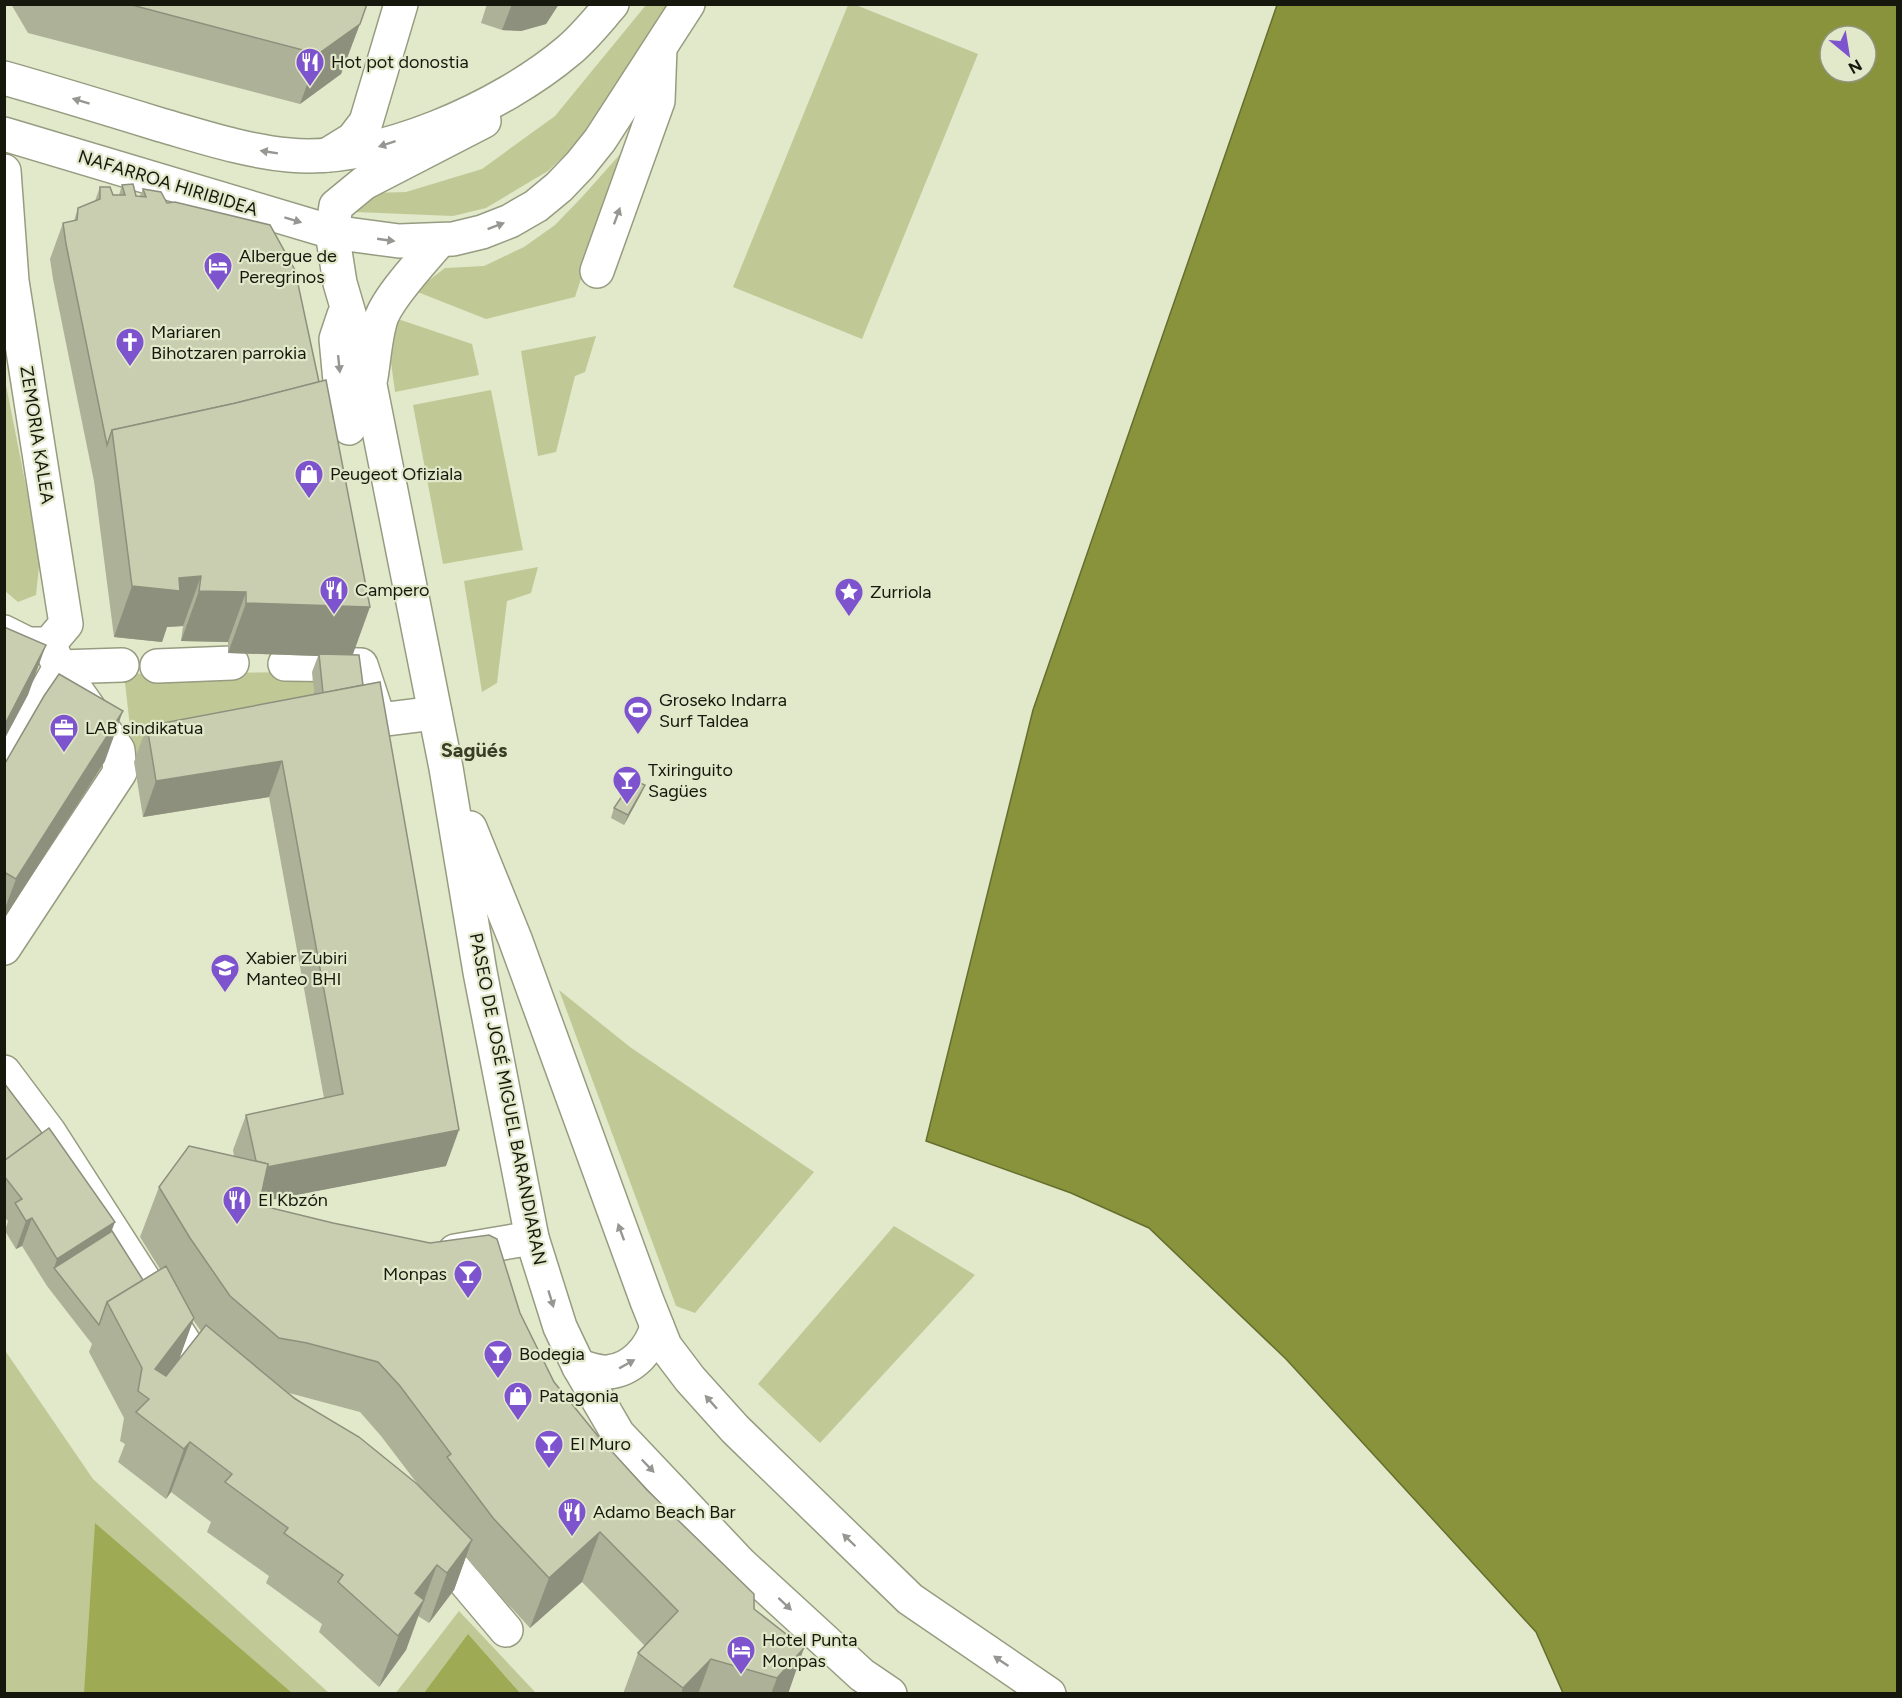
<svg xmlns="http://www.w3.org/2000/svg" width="1902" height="1698" font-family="Figtree,sans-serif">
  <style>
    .green { fill: #c0c996 }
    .forest { fill: #9fab54 }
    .water { fill: #88933b; stroke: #666e2d; stroke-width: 1.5; fill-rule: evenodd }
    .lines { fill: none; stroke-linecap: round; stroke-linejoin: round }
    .minor-casing { stroke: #969c80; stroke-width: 36 }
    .major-casing { stroke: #969c80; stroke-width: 36 }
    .minor { stroke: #fff; stroke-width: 33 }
    .major { stroke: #fff; stroke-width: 33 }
    .wall { fill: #adb198; fill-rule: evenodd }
    .shaded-wall { fill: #8d907c }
    .building { fill: #c9ceb1; stroke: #8d907c; stroke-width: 1.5 }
    .oneway { fill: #969792 }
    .labels { text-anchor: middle; stroke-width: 4.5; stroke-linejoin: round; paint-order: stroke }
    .poi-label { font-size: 18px; fill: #16180d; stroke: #e2e8ca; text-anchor: start }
    .street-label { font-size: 18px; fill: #16180d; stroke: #e2e8ca }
    .neighbourhood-label { font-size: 20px; font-weight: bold; fill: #3a3d25; stroke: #e2e8ca }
  </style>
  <rect width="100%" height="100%" fill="#e2e8ca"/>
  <g class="green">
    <polygon points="646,5 667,5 590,125 571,149 548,171 486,208 453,216 356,212 371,193 406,192 482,169 555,116"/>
    <polygon points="848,5 856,5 978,54 862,339 733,287"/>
    <polygon points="623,151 575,297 486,319 415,291 445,268 484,266 524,247 555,225 582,197"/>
    <polygon points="398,319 472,344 479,375 395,392 391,362 393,343"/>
    <polygon points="596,336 585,372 575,376 556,452 538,456 521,351"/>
    <polygon points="4,375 40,557 36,595 18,602 5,591"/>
    <polygon points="491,390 523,550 443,564 413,405"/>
    <polygon points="538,567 531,593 507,601 497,683 482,692 464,581"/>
    <polygon points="312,672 317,727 134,762 124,674"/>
    <polygon points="559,990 630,1047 814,1172 695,1313 676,1306"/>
    <polygon points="894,1226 975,1275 820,1443 758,1384"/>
    <polygon points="4,1349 93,1479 329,1693 5,1693"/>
    <polygon points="459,1611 536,1693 395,1694"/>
  </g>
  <g class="forest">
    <polygon points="95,1523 292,1693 84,1693"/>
    <polygon points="468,1634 520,1693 424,1693"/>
  </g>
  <path class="water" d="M1277 5H1897V1693H1563L1536 1632 1286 1359 1149 1228 1071 1193 926 1141 1033 710ZM1830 36H1866V72H1830Z"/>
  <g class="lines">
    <g class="minor-casing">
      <g id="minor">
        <polyline points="484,121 364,183 336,206 332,232 340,283 370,385 446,768 480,972 532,1238 560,1327 579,1367 618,1434 741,1564 862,1675 890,1694"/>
        <polyline points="327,155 353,139 366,122 401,4"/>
        <polyline points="4,171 12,281 66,624 49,644 28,644 4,632"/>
        <polyline points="597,271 658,101 660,48"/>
        <polyline points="344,315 336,339 342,402 349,428"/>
        <path d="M371 377C374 359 375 340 380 322 385 300 424 259 440 240"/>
        <polyline points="285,664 361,665 379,720 435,713"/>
        <polyline points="157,666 232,663"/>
        <polyline points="60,667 122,665"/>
        <polyline points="4,767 60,667 52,651"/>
        <polyline points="470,828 515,939 647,1301 665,1346 690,1379 735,1429 910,1599 1049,1694"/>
        <polyline points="4,948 120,772 118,750 60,667"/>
        <polyline points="4,1072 49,1132 198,1364 220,1380"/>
        <polyline points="455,1251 532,1238"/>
        <path d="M579 1367C588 1368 599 1373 608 1372 632 1370 651 1349 657 1326"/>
        <polyline points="430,1540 506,1630"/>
      </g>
    </g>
    <g class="major-casing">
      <g id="major">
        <path d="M4 78C57 93 109 109 161 125 203 137 245 151 289 155 376 164 502 107 568 51 584 38 598 20 612 4"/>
        <polyline points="4,134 332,232 399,241 453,239 482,232 510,221 536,206 559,187 580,165 600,140 688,4"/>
      </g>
    </g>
    <use href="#minor" class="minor"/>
    <use href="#major" class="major"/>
  </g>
  <g class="wall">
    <polygon points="11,4 367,4 341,74 300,104 28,33"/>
    <polygon points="487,4 559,4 546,24 521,31 502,30 481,23"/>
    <path d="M122 185 136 196H140L143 189 353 655 363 685 446 1166 259 1202V1205L520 1313 554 1382 597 1435 754 1609 788 1694H623L638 1653 645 1646 582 1582 530 1628 475 1568 466 1557 454 1590 429 1623 418 1616 406 1650 379 1687 319 1632 322 1624 266 1583 269 1576 207 1532 211 1522 171 1492 166 1499 118 1462 125 1444 120 1441 124 1418 89 1352 92 1344 47 1286 22 1246 16 1249 5 1231 8 1221 4 1217V1083L112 1231 143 1280 160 1269 140 1237 159 1187 234 1156 233 1150 246 1115 324 1098 269 797 143 817 134 762 147 726 314 695 312 672 318 656 228 653V642L181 641 183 626 167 627 162 642 114 637 94 481 53 279 50 259 63 223 74 221 78 208 95 201 100 187 113 195H119ZM193 1320 201 1331 179 1359ZM289 1393 360 1412 381 1436 419 1486Z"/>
    <polygon points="105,761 4,919 4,765"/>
    <polygon points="641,794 624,825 611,818 614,808"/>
  </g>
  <g class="shaded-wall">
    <polygon points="512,4 559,4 546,24 521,31 502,30"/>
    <polygon points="360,24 341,74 300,104 318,54"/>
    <polygon points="201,576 183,626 167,627 162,642 114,637 132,586 179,578"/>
    <polygon points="199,591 246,592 228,642 181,641"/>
    <polygon points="246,603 370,607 352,657 319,654 318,656 228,653"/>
    <polygon points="46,645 28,695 4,740 4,726"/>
    <polygon points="123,711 105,761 4,919 4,911 16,879"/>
    <polygon points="282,761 269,797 143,817 156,781"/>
    <polygon points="645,785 641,794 624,825 628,815"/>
    <polygon points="459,1130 446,1166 245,1205 258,1169"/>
    <polygon points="32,1218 22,1246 16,1249 26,1221"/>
    <polygon points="115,1222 105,1249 54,1268 57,1259"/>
    <polygon points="194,1318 176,1368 149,1399 155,1369"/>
    <polygon points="190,1442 171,1492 166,1499 184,1449"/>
    <polygon points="600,1532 582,1582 530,1628 549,1578"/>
    <polygon points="472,1540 454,1590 429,1623 447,1573"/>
    <polygon points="437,1565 406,1650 379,1687 415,1593"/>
    <polygon points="804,1648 788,1694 771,1694 777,1678"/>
    <polygon points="711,1659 698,1694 681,1694 683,1688"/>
  </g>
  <g class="building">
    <polygon points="128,4 367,4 360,24 318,54"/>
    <polygon points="133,184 136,196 146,197 143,189 161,192 167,203 175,202 270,225 295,270 319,382 236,403 112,430 107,445 66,244 63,223 77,220 78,208 100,199 100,187 110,187 113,195 125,195 122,185"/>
    <polygon points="326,380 370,607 246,603 246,592 199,591 201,576 179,578 180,591 132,586 112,430 236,403"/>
    <polygon points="4,627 46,645 4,726"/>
    <polygon points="319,654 359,655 363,685 323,693"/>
    <polygon points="59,674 123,711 16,879 4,872 4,765 44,696"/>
    <polygon points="380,682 459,1130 267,1167 268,1164 256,1161 246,1115 343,1094 282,761 156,781 147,726"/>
    <polygon points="633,780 645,785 628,815 614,808"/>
    <polygon points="4,1083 42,1133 4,1161"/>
    <polygon points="49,1128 115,1222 57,1259 32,1218 26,1221 15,1203 22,1199 4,1176 4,1161"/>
    <polygon points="189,1146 268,1164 259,1205 333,1223 430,1243 489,1235 497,1239 520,1313 554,1382 597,1435 647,1490 754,1594 754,1609 804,1648 777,1678 711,1659 683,1688 638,1653 678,1611 600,1532 549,1578 493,1518 447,1457 451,1454 400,1386 378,1362 307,1343 279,1338 230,1296 190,1238 159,1187"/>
    <polygon points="112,1231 143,1280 107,1302 99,1325 54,1268"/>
    <polygon points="166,1266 194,1318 155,1369 166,1376 206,1325 295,1399 359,1437 417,1484 472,1540 447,1573 437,1565 415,1593 424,1600 398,1636 338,1582 343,1575 284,1533 288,1528 225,1482 232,1474 190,1442 184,1449 136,1412 149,1399 138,1391 142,1368 107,1302"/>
  </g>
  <defs><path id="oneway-solid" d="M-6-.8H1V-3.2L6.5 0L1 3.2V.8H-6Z" transform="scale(1.5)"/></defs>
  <g class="oneway">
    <use href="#oneway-solid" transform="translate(81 101) rotate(-163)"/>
    <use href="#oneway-solid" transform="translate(387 144) rotate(162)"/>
    <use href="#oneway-solid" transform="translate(269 152) rotate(-171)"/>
    <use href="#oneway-solid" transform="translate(617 216) rotate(-70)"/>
    <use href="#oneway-solid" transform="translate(293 220) rotate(17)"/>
    <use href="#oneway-solid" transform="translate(496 226) rotate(-21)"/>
    <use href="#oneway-solid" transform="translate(386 240) rotate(8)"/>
    <use href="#oneway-solid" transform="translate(339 364) rotate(84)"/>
    <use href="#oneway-solid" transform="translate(621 1232) rotate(-110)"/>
    <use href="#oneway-solid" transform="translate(551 1299) rotate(73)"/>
    <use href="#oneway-solid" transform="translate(627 1364) rotate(-29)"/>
    <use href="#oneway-solid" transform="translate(711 1402) rotate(-132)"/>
    <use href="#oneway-solid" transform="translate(648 1466) rotate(46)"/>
    <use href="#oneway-solid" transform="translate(849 1540) rotate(-136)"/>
    <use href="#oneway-solid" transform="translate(785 1604) rotate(43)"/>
    <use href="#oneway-solid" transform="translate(1001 1661) rotate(-146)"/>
  </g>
  <defs>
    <g id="restaurant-pin" transform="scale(1.5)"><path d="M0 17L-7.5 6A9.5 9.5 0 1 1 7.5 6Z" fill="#7e54ce" stroke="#e2e8ca"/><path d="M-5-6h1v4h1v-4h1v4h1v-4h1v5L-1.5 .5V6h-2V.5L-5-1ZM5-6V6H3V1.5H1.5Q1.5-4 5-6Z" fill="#fff"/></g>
    <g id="hotel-pin" transform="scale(1.5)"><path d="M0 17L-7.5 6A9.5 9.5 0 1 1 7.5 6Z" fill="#7e54ce" stroke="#e2e8ca"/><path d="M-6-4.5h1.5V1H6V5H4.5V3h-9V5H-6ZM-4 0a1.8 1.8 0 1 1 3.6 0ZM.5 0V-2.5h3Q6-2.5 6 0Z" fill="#fff"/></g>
    <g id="church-pin" transform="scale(1.5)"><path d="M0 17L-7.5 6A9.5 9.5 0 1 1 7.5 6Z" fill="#7e54ce" stroke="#e2e8ca"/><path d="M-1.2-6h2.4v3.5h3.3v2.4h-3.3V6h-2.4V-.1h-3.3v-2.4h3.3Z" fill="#fff"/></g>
    <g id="shop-pin" transform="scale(1.5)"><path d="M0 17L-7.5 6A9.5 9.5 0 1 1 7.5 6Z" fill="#7e54ce" stroke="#e2e8ca"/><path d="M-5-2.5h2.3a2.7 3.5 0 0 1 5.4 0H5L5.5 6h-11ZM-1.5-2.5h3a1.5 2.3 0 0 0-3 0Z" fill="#fff"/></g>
    <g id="sight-pin" transform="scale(1.5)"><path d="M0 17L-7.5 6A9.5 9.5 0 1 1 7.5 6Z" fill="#7e54ce" stroke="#e2e8ca"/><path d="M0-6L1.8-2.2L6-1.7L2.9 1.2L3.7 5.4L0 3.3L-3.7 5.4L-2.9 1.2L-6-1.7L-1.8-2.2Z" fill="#fff"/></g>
    <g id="stadium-pin" transform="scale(1.5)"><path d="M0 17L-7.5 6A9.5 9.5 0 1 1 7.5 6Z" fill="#7e54ce" stroke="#e2e8ca"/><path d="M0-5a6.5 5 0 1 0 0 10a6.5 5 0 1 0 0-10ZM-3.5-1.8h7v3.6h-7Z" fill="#fff"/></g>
    <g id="office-pin" transform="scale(1.5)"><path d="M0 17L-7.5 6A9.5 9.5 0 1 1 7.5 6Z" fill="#7e54ce" stroke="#e2e8ca"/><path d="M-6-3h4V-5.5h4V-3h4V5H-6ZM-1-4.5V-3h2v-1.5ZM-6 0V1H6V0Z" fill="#fff"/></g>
    <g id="bar-pin" transform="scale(1.5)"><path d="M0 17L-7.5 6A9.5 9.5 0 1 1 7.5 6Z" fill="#7e54ce" stroke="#e2e8ca"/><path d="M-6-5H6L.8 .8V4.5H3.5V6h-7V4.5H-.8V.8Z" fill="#fff"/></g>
    <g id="school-pin" transform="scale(1.5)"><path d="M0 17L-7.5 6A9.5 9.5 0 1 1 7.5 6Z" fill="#7e54ce" stroke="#e2e8ca"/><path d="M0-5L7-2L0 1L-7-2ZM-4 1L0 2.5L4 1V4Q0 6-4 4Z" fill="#fff"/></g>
  </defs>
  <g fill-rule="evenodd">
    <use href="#restaurant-pin" x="310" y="62"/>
    <use href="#hotel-pin" x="218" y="266"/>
    <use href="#church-pin" x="130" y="342"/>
    <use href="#shop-pin" x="309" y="474"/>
    <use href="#restaurant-pin" x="334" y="590"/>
    <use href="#sight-pin" x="849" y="592"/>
    <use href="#stadium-pin" x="638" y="710"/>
    <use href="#office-pin" x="64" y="728"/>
    <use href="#bar-pin" x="627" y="780"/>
    <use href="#school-pin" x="225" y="968"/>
    <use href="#restaurant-pin" x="237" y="1200"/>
    <use href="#bar-pin" x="468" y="1274"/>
    <use href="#bar-pin" x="498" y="1354"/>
    <use href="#shop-pin" x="518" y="1396"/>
    <use href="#bar-pin" x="549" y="1444"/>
    <use href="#restaurant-pin" x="572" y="1512"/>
    <use href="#hotel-pin" x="741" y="1650"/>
  </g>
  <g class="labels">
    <g class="poi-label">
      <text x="331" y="68">Hot pot donostia</text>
      <text x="239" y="262">Albergue de<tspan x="239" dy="21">Peregrinos</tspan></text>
      <text x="151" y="338">Mariaren<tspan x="151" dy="21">Bihotzaren parrokia</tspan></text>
      <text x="330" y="480">Peugeot Ofiziala</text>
      <text x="355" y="596">Campero</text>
      <text x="870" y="598">Zurriola</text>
      <text x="659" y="706">Groseko Indarra<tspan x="659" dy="21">Surf Taldea</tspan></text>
      <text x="85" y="734">LAB sindikatua</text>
      <text x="648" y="776">Txiringuito<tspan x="648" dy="21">Sagües</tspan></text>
      <text x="246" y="964">Xabier Zubiri<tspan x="246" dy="21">Manteo BHI</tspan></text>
      <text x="258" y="1206">El Kbzón</text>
      <text x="447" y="1280" text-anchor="end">Monpas</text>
      <text x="519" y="1360">Bodegia</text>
      <text x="539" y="1402">Patagonia</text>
      <text x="570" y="1450">El Muro</text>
      <text x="593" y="1518">Adamo Beach Bar</text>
      <text x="762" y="1646">Hotel Punta<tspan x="762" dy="21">Monpas</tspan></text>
    </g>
    <g class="street-label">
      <text transform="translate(168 183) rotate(17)" y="6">NAFARROA HIRIBIDEA</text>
      <text transform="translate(37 435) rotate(81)" y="6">ZEMORIA KALEA</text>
      <text transform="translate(508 1099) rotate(79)" y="6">PASEO DE JOSÉ MIGUEL BARANDIARAN</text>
    </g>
    <g class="neighbourhood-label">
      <text x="474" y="757">Sagüés</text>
    </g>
  </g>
  <rect width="1902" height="1698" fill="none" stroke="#16180d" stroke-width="12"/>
  <g transform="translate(1848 54) rotate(150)"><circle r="28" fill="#e2e8ca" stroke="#90957e" stroke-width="1.5"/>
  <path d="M0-4.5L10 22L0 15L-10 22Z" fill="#7e54ce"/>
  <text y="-9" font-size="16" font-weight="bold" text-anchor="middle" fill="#16180d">N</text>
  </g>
</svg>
